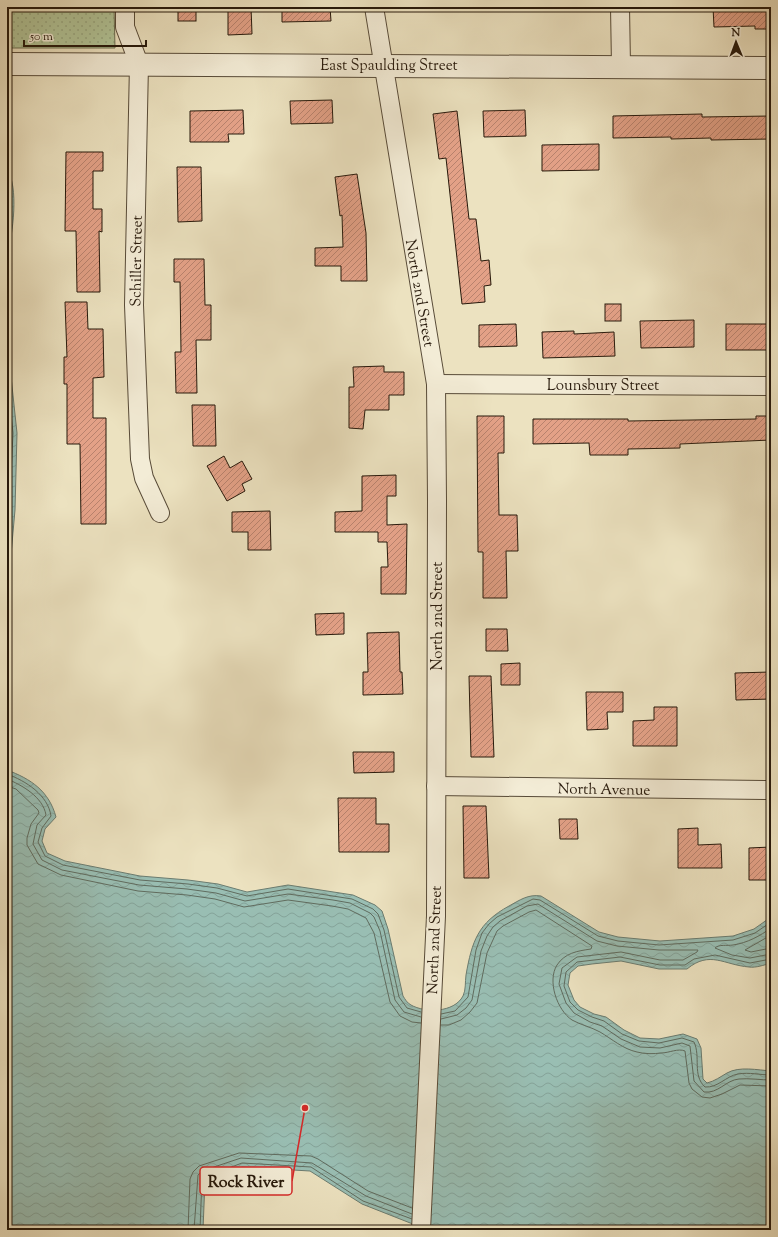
<svg xmlns="http://www.w3.org/2000/svg" width="778" height="1237" font-family="'Sorts Mill Goudy',serif">
  <style>
    .park { fill: url(#park-dots); stroke: #6c6e51 }
    .water { fill: url(#water-waves); stroke: #6b7c70 }
    .lines { fill: none; stroke-linecap: round; stroke-linejoin: round }
    .shore { stroke: #606c5f; stroke-width: 1 }
    .building { fill: url(#building-hatch); stroke: #27190b }
    .minor-casing { stroke: #584b38; stroke-width: 20 }
    .tertiary-casing { stroke: #584b38; stroke-width: 24 }
    .minor { stroke: #f3ecd6; stroke-width: 18 }
    .tertiary { stroke: #f3ecd6; stroke-width: 22 }
    .labels { text-anchor: middle; stroke-width: 4; stroke-linejoin: round; paint-order: stroke }
    .street-label { font-size: 15px; fill: #27190b; stroke: #f3ecd6 }
    .leader { fill: none; stroke: #d62828; stroke-width: 1.5 }
    .callout-dot { fill: #d62828; stroke: #f3ecd6; stroke-width: 1.5 }
    .callout { fill: #f3ecd6; stroke: #d62828; stroke-width: 1.5 }
    .callout-label { font-size: 16px; text-anchor: middle; font-weight: bold; fill: #27190b }
  </style>
  <defs>
    <pattern id="park-dots" width="8" height="8" patternUnits="userSpaceOnUse"><rect width="8" height="8" fill="#b2c497"/><path d="M2 2h.1M6 6h.1" fill="none" stroke="#99a881" stroke-width="1.8" stroke-linecap="round"/></pattern>
    <pattern id="water-waves" width="16" height="10" patternUnits="userSpaceOnUse"><rect width="16" height="10" fill="#99beb3"/><path d="M0 5q4-4 8 0t8 0" fill="none" stroke="#84a399"/></pattern>
    <pattern id="building-hatch" width="6" height="6" patternUnits="userSpaceOnUse"><rect width="6" height="6" fill="#e3a187"/><path d="M-1 1l2-2M0 6l6-6M5 7l2-2" fill="none" stroke="#b8826d"/></pattern>
  </defs>
  <rect width="100%" height="100%" fill="#ece2c0"/>
  <filter id="stains"><feTurbulence type="fractalNoise" baseFrequency=".005" numOctaves="4"/><feColorMatrix values="0 0 0 0 .2 0 0 0 0 .09 0 0 0 0 .02 0 0 0 .5 -.17"/></filter>
  <radialGradient id="worn" r=".72"><stop offset=".6" stop-color="#630" stop-opacity="0"/><stop offset="1" stop-color="#630" stop-opacity=".3"/></radialGradient>
  <polygon class="park" points="7,7 114,7 115,48 7,48"/>
  <g class="water">
    <path d="M7 170C19 186 13 235 7 254Z"/>
    <polygon points="7,339 17,433 15,510 7,599"/>
    <path d="M7 770C31 779 49 791 56 817L45 829 42 841 47 853 65 861 140 876 188 880 218 884 247 892 288 885 353 895 375 905 382 911 388 929 403 996C405 999 407 1003 411 1005 425 1013 454 1013 463 996 466 990 465 982 466 975 472 941 478 923 509 906 520 900 528 894 541 896L599 932 618 937 660 941 733 936 754 929 771 917V963C764 965 756 968 749 967 724 965 710 950 687 969H659L621 961 592 964 578 966 570 973 568 985 574 1000 580 1007 594 1014 606 1017 624 1030 640 1038 659 1039 683 1034 697 1039 701 1048 703 1079 707 1083C715 1081 720 1077 727 1073 739 1066 758 1070 771 1071V1230H428L362 1204 310 1171 242 1167 205 1180 203 1230H7Z"/>
  </g>
  <g class="lines">
    <g class="shore">
      <polyline points="7,178 10,195 7,229"/>
      <polyline points="7,375 13,433 7,559"/>
      <path d="M7 774C26 781 48 795 51 816L42 828 38 842 45 856 63 865 140 880 188 884 217 888 247 896 288 889 352 899 373 909 378 914 384 930 399 997 407 1008 421 1012"/>
      <path d="M7 779C22 785 43 797 46 815L37 825 33 844 42 860 62 870 139 885 187 889 216 893 245 901 288 894 333 900 350 903 370 913 374 917 380 931 395 1000 404 1012 421 1017"/>
      <polyline points="7,786 16,789 38,810 39,813 31,824 27,838 27,845 38,864 61,875 138,891 187,895 215,899 244,907 288,900 332,906 348,909 366,918 374,933 390,1002 400,1016 412,1022 421,1023"/>
      <path d="M771 928C760 936 747 943 733 945 727 946 719 944 715 948L732 955 750 958 771 954"/>
      <polyline points="771,935 745,950 751,952 771,948"/>
      <path d="M771 959 750 963 715 955 694 959 685 965H660L620 957 577 962 566 972 564 986 570 1002 578 1010 592 1017 604 1021 622 1034 639 1041 659 1043 682 1038 694 1042C701 1057 692 1075 705 1087 718 1088 726 1076 738 1074 749 1072 760 1075 771 1075"/>
      <polyline points="441,1014 455,1011 468,997 476,950 482,933 489,924 497,917 533,899 540,900 598,936 618,941 659,945 733,940 755,933 771,922"/>
      <path d="M441 1019 457 1015 466 1008 472 1000 481 951 487 936 493 927 500 921 527 906 538 904 597 941 617 946 659 950H698L697 952 683 960H660L621 952 577 957 562 968 559 984 566 1003 574 1013 590 1022 602 1026 621 1039 640 1047 660 1048 682 1043 690 1046 694 1081 704 1092C718 1094 726 1080 739 1079 749 1078 761 1080 771 1080"/>
      <path d="M441 1025H449L461 1020 470 1012 477 1003 487 953 497 931 503 926 529 912 536 910 592 946 591 949C577 951 565 953 557 965 547 981 557 1010 572 1020 581 1025 591 1027 600 1032 612 1039 623 1049 637 1052 644 1054 654 1054 661 1053 669 1053 678 1048 685 1051L689 1083 692 1089 702 1097 710 1098 722 1094 740 1085 771 1086"/>
      <polyline points="188,1230 190,1179 193,1172 199,1166 239,1153 311,1156 318,1159 368,1191 412,1208"/>
      <polyline points="194,1230 198,1175 202,1171 241,1158 312,1163 366,1196 412,1214"/>
      <polyline points="200,1230 202,1178 242,1163 311,1167 363,1201 412,1219"/>
    </g>
  </g>
  <g class="building">
    <rect x="178" y="7" width="18" height="14"/>
    <polygon points="228,7 251,7 252,34 228,35"/>
    <polygon points="282,7 330,7 331,21 282,22"/>
    <polygon points="713,7 771,7 771,29 755,29 755,26 714,27"/>
    <polygon points="332,100 333,123 291,124 290,101"/>
    <polygon points="243,110 244,134 228,134 229,142 190,142 190,111"/>
    <polygon points="525,110 526,136 484,137 483,111"/>
    <polygon points="457,111 469,219 476,219 481,261 489,260 491,285 484,286 485,302 462,304 446,158 439,159 433,114"/>
    <polygon points="702,114 702,117 771,116 771,139 711,140 711,138 671,139 671,137 613,138 613,116"/>
    <polygon points="599,144 599,170 542,171 542,145"/>
    <polygon points="66,152 103,152 103,171 93,171 93,209 102,209 102,232 99,231 100,292 77,292 76,231 65,231"/>
    <polygon points="177,167 201,167 202,221 178,222"/>
    <polygon points="357,174 366,233 367,281 341,281 341,266 315,266 315,248 343,247 342,215 340,216 335,177"/>
    <polygon points="174,259 204,259 205,305 211,305 211,340 196,340 197,393 176,393 175,352 181,352 180,282 174,282"/>
    <polygon points="65,302 87,302 88,329 103,329 104,377 93,378 93,418 106,418 106,524 81,524 80,444 67,444 67,384 64,384 64,357 67,357"/>
    <rect x="605" y="304" width="16" height="17"/>
    <polygon points="694,320 694,347 641,348 640,321"/>
    <polygon points="516,324 517,346 479,347 479,325"/>
    <rect x="726" y="324" width="45" height="26"/>
    <polygon points="574,331 574,334 614,332 615,356 543,358 542,332"/>
    <polygon points="384,366 384,372 404,372 404,395 389,395 389,410 365,410 363,429 349,428 349,387 354,387 353,367"/>
    <polygon points="192,405 215,405 216,446 193,446"/>
    <polygon points="477,416 504,416 504,453 498,453 499,515 517,515 518,551 506,551 507,598 483,598 483,552 478,552"/>
    <polygon points="756,416 771,416 771,440 680,444 680,448 628,449 628,455 590,455 589,443 533,444 533,419 628,419 628,421 756,419"/>
    <polygon points="224,456 230,468 242,461 252,479 242,484 245,491 227,501 207,466"/>
    <polygon points="396,475 396,496 387,496 387,525 407,524 406,594 381,594 381,567 388,567 387,542 378,542 378,532 335,532 335,512 362,511 362,476"/>
    <polygon points="270,511 271,550 248,550 248,532 232,532 232,512"/>
    <polygon points="344,613 344,634 316,635 315,614"/>
    <polygon points="486,629 507,629 508,651 486,651"/>
    <polygon points="399,632 400,672 402,672 403,694 363,695 363,672 368,672 367,633"/>
    <polygon points="520,663 520,685 501,685 501,664"/>
    <polygon points="771,672 771,699 736,700 735,673"/>
    <polygon points="469,676 491,676 494,757 471,757"/>
    <polygon points="586,692 623,692 623,712 607,712 608,729 587,730"/>
    <polygon points="654,707 677,707 677,746 633,746 633,721 654,720"/>
    <polygon points="353,752 394,752 394,772 354,773"/>
    <polygon points="338,798 376,798 376,824 389,824 389,852 339,852"/>
    <polygon points="463,806 486,806 489,878 464,878"/>
    <polygon points="559,819 577,819 578,839 560,839"/>
    <polygon points="698,828 698,845 721,844 722,868 678,868 678,829"/>
    <polygon points="771,847 771,880 749,880 749,848"/>
  </g>
  <g class="lines">
    <g class="minor-casing">
      <g id="minor">
        <polyline points="125,7 125,27 139,64 134,305 140,459 144,478 160,513"/>
        <polyline points="374,7 436,384 437,501 436,916 421,1230"/>
        <polyline points="620,7 621,66"/>
        <polyline points="436,384 771,386"/>
        <polyline points="436,786 771,790"/>
      </g>
    </g>
    <g class="tertiary-casing">
      <polyline id="tertiary" points="7,64 771,68"/>
    </g>
    <use href="#minor" class="minor"/>
    <use href="#tertiary" class="tertiary"/>
  </g>
  <g class="labels">
    <g class="street-label">
      <text x="389" y="70">East Spaulding Street</text>
      <text transform="translate(136 261) rotate(-89)" y="5">Schiller Street</text>
      <text transform="translate(420 293) rotate(80)" y="5">North 2nd Street</text>
      <text x="603" y="390">Lounsbury Street</text>
      <text transform="translate(437 616) rotate(-90)" y="5">North 2nd Street</text>
      <text transform="translate(604 789) rotate(1)" y="5">North Avenue</text>
      <text transform="translate(434 940) rotate(-88)" y="5">North 2nd Street</text>
    </g>
  </g>
  <path class="leader" d="M305 1108L292 1181"/>
  <circle class="callout-dot" cx="305" cy="1108" r="4"/>
  <rect class="callout" x="200" y="1167" width="92" height="28" rx="4"/>
  <g class="callout-label">
    <text x="246" y="1187">Rock River</text>
  </g>
  <rect width="778" height="1237" fill="none" stroke="#ece2c0" stroke-width="24"/>
  <rect x="8" y="8" width="762" height="1221" fill="none" stroke="#27190b" stroke-width="2"/>
  <rect x="12" y="12" width="754" height="1213" fill="none" stroke="#27190b"/>
  <g transform="translate(736 42) rotate(359)" stroke="#f3ecd6" stroke-width="3" paint-order="stroke">
  <path d="M0-3L7 15L0 10L-7 15Z" fill="#27190b"/>
  <text y="-6" font-size="11" font-weight="bold" text-anchor="middle" fill="#27190b">N</text>
  </g>
  <path d="M24 40v6h122v-6" fill="none" stroke="#27190b" stroke-width="2"/>
  <text x="30" y="40" font-size="12" fill="#27190b" stroke="#f3ecd6" stroke-width="3" paint-order="stroke">50 m</text>
  <rect width="100%" height="100%" filter="url(#stains)"/>
  <rect width="100%" height="100%" fill="url(#worn)"/>
</svg>
